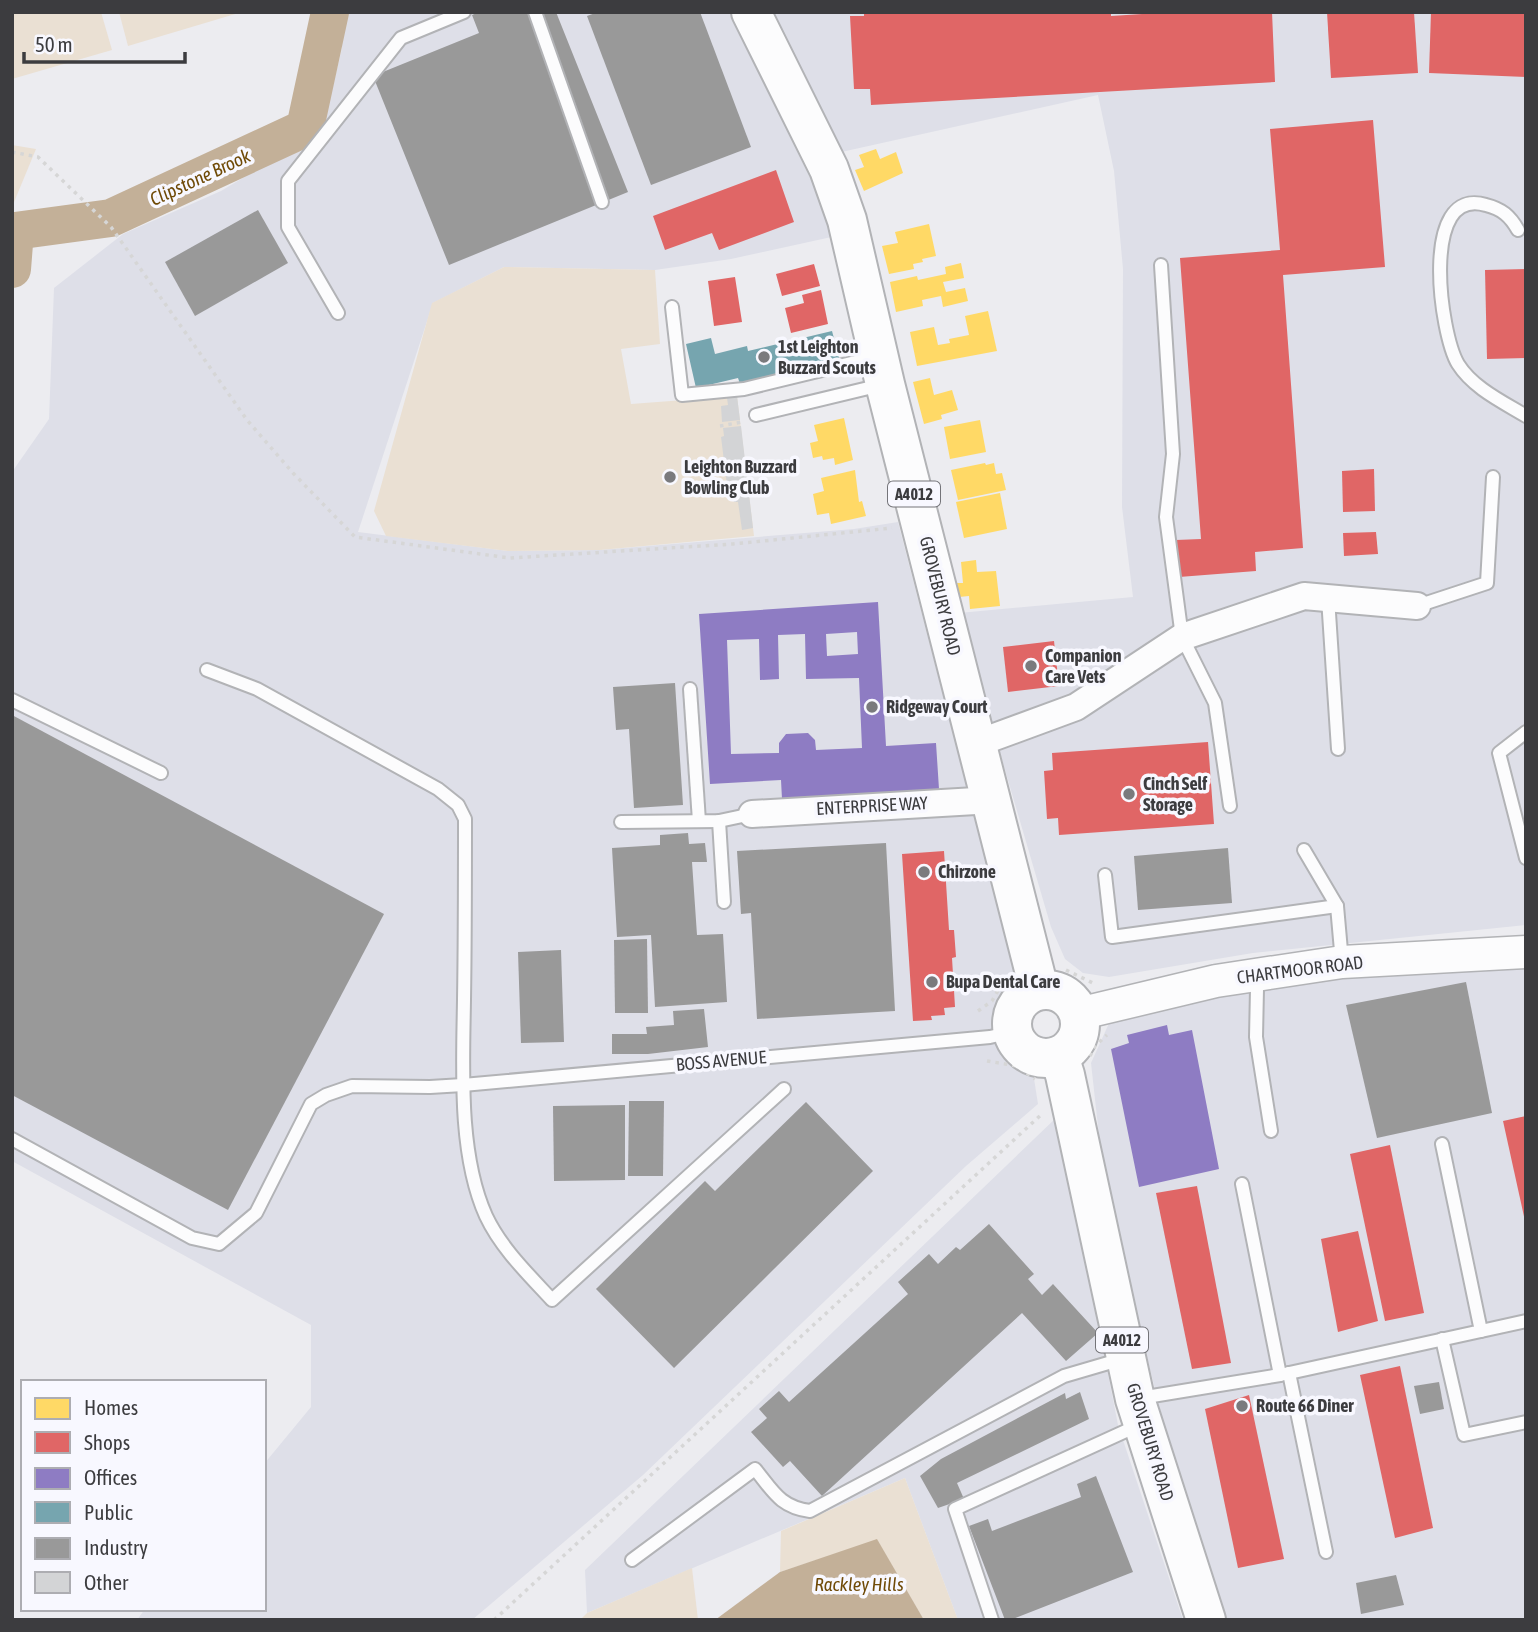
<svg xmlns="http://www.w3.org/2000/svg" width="1538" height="1632" font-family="'Asap Condensed',sans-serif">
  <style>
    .built { fill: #dedfe8 }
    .green { fill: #eae0d3 }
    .water { fill: #c3b098 }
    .homes { fill: #ffd966 }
    .shops { fill: #e06666 }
    .offices { fill: #8e7cc3; fill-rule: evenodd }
    .public { fill: #76a5af }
    .industry { fill: #999 }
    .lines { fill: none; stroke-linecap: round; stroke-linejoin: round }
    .river { stroke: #c3b098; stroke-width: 38 }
    .building { fill: #d3d4d6 }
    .service-casing { stroke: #b2b3b6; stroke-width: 16 }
    .minor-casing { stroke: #b2b3b6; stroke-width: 30 }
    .tertiary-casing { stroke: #b2b3b6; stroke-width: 35 }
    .primary-casing { stroke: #b2b3b6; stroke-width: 42 }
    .path { stroke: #d6d6d6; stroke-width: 3.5; stroke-dasharray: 3.5 5; stroke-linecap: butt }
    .service { stroke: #fcfcfd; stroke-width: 12 }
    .minor { stroke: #fcfcfd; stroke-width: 26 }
    .tertiary { stroke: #fcfcfd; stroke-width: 32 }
    .primary { stroke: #fcfcfd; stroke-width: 38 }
    .poi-dot { fill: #7a7a7d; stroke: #f8f8ff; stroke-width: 2.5 }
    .labels { text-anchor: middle; stroke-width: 7; stroke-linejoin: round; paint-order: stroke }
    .shield { fill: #f8f8ff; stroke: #747479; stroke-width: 2 }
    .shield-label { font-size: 16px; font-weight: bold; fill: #3c3c3f }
    .poi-label { font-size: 18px; font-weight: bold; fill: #3c3c3f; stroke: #f8f8ff; text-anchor: start }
    .street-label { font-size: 18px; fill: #3c3c3f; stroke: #f8f8ff }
    .water-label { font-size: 19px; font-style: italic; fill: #6f4a07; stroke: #f8f8ff }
  </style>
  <rect width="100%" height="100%" fill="#ececf0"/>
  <g class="built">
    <polygon points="342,12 739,12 768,64 836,236 731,259 655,270 504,267 433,303 358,532 508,551 600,550 854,529 898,522 945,703 984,813 1018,977 1038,1104 966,1166 643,1475 472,1620 137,1620 145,1609 264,1609 264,1464 311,1407 311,1325 12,1161 12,472 49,419 54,288 123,234 221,191 271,161 307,129 332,90 342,48"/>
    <polygon points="763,12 1526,12 1526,925 1253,953 1109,977 1083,973 1065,959 1051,927 959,613 1133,597 1122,507 1123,269 1114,171 1098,95 837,153"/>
    <polygon points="1526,961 1526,1620 1224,1620 1181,1493 1105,1190 1091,1063 1110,1021 1178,993"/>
    <polygon points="1058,1116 1118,1425 1183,1620 958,1620 905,1478 587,1613 585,1570"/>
  </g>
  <g class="green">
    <polygon points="12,12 101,12 112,50 12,79"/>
    <polygon points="119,12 242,12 128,46"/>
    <polygon points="12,145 36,149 12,207"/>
    <polygon points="504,267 655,270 660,344 621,349 631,404 737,396 754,536 600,550 508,551 386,536 374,511 432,303"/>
    <polygon points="905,1478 958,1620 924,1620 877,1540 780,1572 781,1531"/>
    <polygon points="692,1568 698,1620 580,1620 587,1613"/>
  </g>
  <polygon class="water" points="877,1539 924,1620 715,1620 780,1572"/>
  <g class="homes">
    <polygon points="876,149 880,159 896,152 903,173 864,191 855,170 864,167 859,155"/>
    <polygon points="929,224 936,256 922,259 923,262 913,264 914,269 889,274 882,246 898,243 895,232"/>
    <polygon points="961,263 964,278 943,282 946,292 965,288 968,301 943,307 941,296 922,300 923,306 896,312 890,282 917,276 918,280 946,274 945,267"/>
    <polygon points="988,311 997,351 917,366 910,332 934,327 938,345 950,343 949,339 969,335 965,316"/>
    <polygon points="930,378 934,395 952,390 958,410 941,415 942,419 924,424 913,382"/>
    <polygon points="844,418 853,460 835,465 834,458 823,460 822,456 813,458 810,443 818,441 814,425"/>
    <polygon points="980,420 986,452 950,459 944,427"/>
    <polygon points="985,463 986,465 994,463 996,474 1002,473 1006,490 958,500 951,470"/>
    <polygon points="855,470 859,502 862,501 866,516 831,524 829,513 817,515 813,494 824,491 821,478"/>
    <polygon points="1000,493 1007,529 964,538 956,502"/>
    <polygon points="976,560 977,572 996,571 1000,606 970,609 969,596 959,597 957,583 963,583 961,562"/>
  </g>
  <g class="shops">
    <polygon points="864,12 1111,12 1111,16 1173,12 1272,12 1275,82 871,105 870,89 854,89 850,16 864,16"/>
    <polygon points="1327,12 1414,12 1418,73 1331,78"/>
    <polygon points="1431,12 1526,12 1526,77 1429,73"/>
    <polygon points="1373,120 1385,267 1283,275 1303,548 1255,552 1256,571 1179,577 1176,540 1201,539 1180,258 1280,250 1270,129"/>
    <polygon points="776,170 794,222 719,250 712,233 665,250 653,216"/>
    <polygon points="814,264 820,286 782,296 776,274"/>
    <polygon points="1526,269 1526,358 1487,359 1485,270"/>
    <polygon points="735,277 742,322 714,326 708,281"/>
    <polygon points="821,290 828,324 791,333 785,308 804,303 802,295"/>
    <polygon points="1374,469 1375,511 1343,512 1342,471"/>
    <polygon points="1376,532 1378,554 1344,556 1343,533"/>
    <polygon points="1054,641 1059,686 1008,692 1003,647"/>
    <polygon points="1208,742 1214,824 1059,835 1058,818 1047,819 1044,771 1053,770 1052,753"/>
    <polygon points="944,851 949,930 954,930 956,957 952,958 955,1007 944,1008 945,1015 931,1016 932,1020 913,1021 902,854"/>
    <polygon points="1526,1116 1526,1220 1525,1221 1503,1121"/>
    <polygon points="1390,1145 1424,1313 1385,1321 1350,1154"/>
    <polygon points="1197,1186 1231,1363 1192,1369 1156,1193"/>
    <polygon points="1358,1231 1378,1321 1338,1332 1321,1239"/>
    <polygon points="1400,1366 1433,1528 1395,1538 1360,1375"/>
    <polygon points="1249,1395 1284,1559 1238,1568 1205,1409"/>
  </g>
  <g class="offices">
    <path d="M878 602 886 746 936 743 939 789 782 799 781 780 710 784 699 614ZM857 632 858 654 827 656 826 634ZM805 634 806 679 859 678 862 748 816 750 815 740 808 733 786 734 779 743V753L731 754 727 640 759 639 760 680 779 679 778 635Z"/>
    <polygon points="1167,1025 1169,1035 1192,1030 1219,1169 1139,1187 1111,1049 1129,1043 1127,1035"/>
  </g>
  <polygon class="public" points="832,331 840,361 740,384 738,378 696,388 686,344 711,338 715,354 747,346 748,351"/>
  <g class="industry">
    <polygon points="479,12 556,12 628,192 449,265 373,76 479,33 472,15"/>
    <polygon points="598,12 700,12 751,147 651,185 587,16"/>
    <polygon points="258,210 288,263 195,316 165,262"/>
    <polygon points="675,683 683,805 634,808 629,729 616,730 613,687"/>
    <polygon points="12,715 384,914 228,1210 12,1095"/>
    <polygon points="688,833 689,844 705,843 707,862 692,862 697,935 723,934 727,1002 655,1007 651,935 617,937 612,848 660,845 660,835"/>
    <polygon points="886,843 895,1011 757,1019 751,913 741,914 737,851"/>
    <polygon points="1228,848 1232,903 1138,910 1134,856"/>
    <polygon points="647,939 648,1013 615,1013 614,940"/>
    <polygon points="561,950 564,1042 521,1043 518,952"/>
    <polygon points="1466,982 1492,1113 1377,1138 1346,1005"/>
    <polygon points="704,1009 708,1047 648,1054 612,1054 612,1034 647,1034 646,1027 674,1025 673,1011"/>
    <polygon points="629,1101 664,1101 663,1176 628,1176"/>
    <polygon points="806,1102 873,1171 674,1368 596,1289 705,1181 715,1191"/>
    <polygon points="625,1105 625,1180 554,1181 553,1106"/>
    <polygon points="989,1224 1034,1274 1028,1279 1042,1295 1053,1284 1098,1333 1066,1361 1022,1313 822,1496 790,1461 783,1467 751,1432 767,1418 759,1409 779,1391 789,1402 908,1294 898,1282 929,1254 938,1264 956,1247 960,1250"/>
    <polygon points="1439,1382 1444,1409 1420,1414 1414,1386"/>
    <polygon points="1080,1392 1089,1419 957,1483 964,1499 938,1508 920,1476 941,1459 1065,1393 1066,1399"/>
    <polygon points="1096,1476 1133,1572 1010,1620 1005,1620 969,1526 988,1519 992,1531 1081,1497 1077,1484"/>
    <polygon points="1396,1575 1404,1605 1361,1614 1356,1583"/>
  </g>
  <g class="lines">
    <polyline class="river" points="12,269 15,231 111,218 305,128 330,12"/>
  </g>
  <g class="building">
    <polygon points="737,396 740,420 722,422 721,406 728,405 727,398"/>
    <polygon points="741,426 753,528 742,530 738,502 734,502 733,492 728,493 721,437 724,436 723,428"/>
  </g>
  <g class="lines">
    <g class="service-casing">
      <g id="service">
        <polyline points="535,12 602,202"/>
        <path d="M1518 230C1510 216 1502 209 1486 205 1419 185 1440 334 1458 364 1473 388 1503 402 1526 416"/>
        <polyline points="1161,265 1173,454 1166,517 1182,637 1215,703 1230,806"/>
        <polyline points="672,307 682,395 744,389 876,357"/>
        <polyline points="338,313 288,227 288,181 401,38 464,12"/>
        <polyline points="756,415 881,385"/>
        <polyline points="1328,598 1338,749"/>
        <polyline points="1417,606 1487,583 1493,477"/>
        <path d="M207 670 257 689 438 789 458 805 465 819C465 879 465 940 464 1000 463 1067 458 1154 486 1216 501 1248 528 1274 552 1300L784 1089"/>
        <polyline points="690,689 699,821"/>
        <polyline points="12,700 161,773"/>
        <polyline points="1526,732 1499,753 1526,858"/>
        <polyline points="719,821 724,902"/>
        <polyline points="621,822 719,821 752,814"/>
        <polyline points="1304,850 1337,906 1342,962"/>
        <polyline points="1105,875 1112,937 1337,906"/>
        <polyline points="1255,975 1257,989 1256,1037 1271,1131"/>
        <polyline points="12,1139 192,1238 219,1244 256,1213 311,1104 326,1095 352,1086 430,1087 463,1085 990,1037 1012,1032"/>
        <polyline points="1242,1184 1280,1375"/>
        <polyline points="1481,1331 1526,1321"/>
        <polyline points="1442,1339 1464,1435 1526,1422"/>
        <polyline points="1289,1373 1326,1552"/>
        <polyline points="1140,1398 1280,1375 1481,1331 1442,1144"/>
        <path d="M632 1560 755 1469C773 1491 780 1507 810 1511L1064 1376 1122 1359"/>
        <polyline points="992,1620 955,1509 1139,1425"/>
      </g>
    </g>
    <g class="minor-casing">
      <g id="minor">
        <polyline points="978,743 1076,707 1182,637 1304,596 1417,606"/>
        <polyline points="752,814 993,800"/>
      </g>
    </g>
    <g class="tertiary-casing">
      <polyline id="tertiary" points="1078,1014 1216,981 1342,962 1526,952"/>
    </g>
    <g class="primary-casing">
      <g id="primary">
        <polyline points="751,12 829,169 847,220 885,384 1039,989"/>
        <circle cx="1046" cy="1024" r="34"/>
        <polyline points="1059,1056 1065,1075 1135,1399 1206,1620"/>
      </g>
    </g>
    <g class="path">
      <polyline points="12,152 38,157 111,227 247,420 293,473 355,537 510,558 733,544 892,528"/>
      <polyline points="720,426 742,422"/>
      <polyline points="1066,970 1093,983"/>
      <polyline points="978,1011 992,1001 1005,978"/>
      <polyline points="1090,1056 1095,1046 1107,1035"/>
      <polyline points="987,1061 1017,1066 1035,1079"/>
      <polyline points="494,1620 1043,1113"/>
    </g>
    <use href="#service" class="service"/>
    <use href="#minor" class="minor"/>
    <use href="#tertiary" class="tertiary"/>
    <use href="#primary" class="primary"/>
  </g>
  <g class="poi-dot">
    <circle cx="764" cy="357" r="7"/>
    <circle cx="670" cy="477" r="7"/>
    <circle cx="1031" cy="666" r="7"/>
    <circle cx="872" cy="707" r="7"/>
    <circle cx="1129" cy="794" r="7"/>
    <circle cx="924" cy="872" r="7"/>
    <circle cx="932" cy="982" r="7"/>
    <circle cx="1242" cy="1406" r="7"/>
  </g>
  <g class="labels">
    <g class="shield">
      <rect x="888" y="481.5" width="52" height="25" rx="5"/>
      <rect x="1096" y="1327.5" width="52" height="25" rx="5"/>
    </g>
    <g class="shield-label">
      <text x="914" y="500">A4012</text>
      <text x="1122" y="1346">A4012</text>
    </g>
    <g class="poi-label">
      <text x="778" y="353">1st Leighton<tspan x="778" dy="21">Buzzard Scouts</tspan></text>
      <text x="684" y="473">Leighton Buzzard<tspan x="684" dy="21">Bowling Club</tspan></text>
      <text x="1045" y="662">Companion<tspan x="1045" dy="21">Care Vets</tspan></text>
      <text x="886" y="713">Ridgeway Court</text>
      <text x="1143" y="790">Cinch Self<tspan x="1143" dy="21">Storage</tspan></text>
      <text x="938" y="878">Chirzone</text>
      <text x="946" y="988">Bupa Dental Care</text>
      <text x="1256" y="1412">Route 66 Diner</text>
    </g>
    <g class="street-label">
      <text transform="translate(940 596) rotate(76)" y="6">GROVEBURY ROAD</text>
      <text transform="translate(872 806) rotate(-3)" y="6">ENTERPRISE WAY</text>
      <text transform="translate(1300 970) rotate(-7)" y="6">CHARTMOOR ROAD</text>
      <text transform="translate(721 1061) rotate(-5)" y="6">BOSS AVENUE</text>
      <text transform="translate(1150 1442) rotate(73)" y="6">GROVEBURY ROAD</text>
    </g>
    <g class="water-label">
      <text transform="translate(200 177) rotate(-25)" y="7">Clipstone Brook</text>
      <text x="859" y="1591">Rackley Hills</text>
    </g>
  </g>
  <rect width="1538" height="1632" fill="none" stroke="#3c3c3f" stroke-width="28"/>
  <rect x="21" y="1380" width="245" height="231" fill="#f8f8ff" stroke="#adadb2" stroke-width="2"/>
  <rect x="35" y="1398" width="35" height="21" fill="#ffd966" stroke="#adadb2" stroke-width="2"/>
  <text x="84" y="1415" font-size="21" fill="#3c3c3f">Homes</text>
  <rect x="35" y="1432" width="35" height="21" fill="#e06666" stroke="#adadb2" stroke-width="2"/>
  <text x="84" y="1450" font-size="21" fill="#3c3c3f">Shops</text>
  <rect x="35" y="1468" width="35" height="21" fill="#8e7cc3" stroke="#adadb2" stroke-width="2"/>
  <text x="84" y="1485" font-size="21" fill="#3c3c3f">Offices</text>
  <rect x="35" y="1502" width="35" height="21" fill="#76a5af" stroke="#adadb2" stroke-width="2"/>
  <text x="84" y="1520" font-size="21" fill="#3c3c3f">Public</text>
  <rect x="35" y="1538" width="35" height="21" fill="#999999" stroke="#adadb2" stroke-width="2"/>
  <text x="84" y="1555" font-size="21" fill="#3c3c3f">Industry</text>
  <rect x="35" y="1572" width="35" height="21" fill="#d3d4d6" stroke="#adadb2" stroke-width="2"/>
  <text x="84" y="1590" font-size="21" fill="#3c3c3f">Other</text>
  <path d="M24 52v10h161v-10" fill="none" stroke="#3c3c3f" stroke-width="3.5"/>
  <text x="35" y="52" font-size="21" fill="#3c3c3f" stroke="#f8f8ff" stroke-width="5" paint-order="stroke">50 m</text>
</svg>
